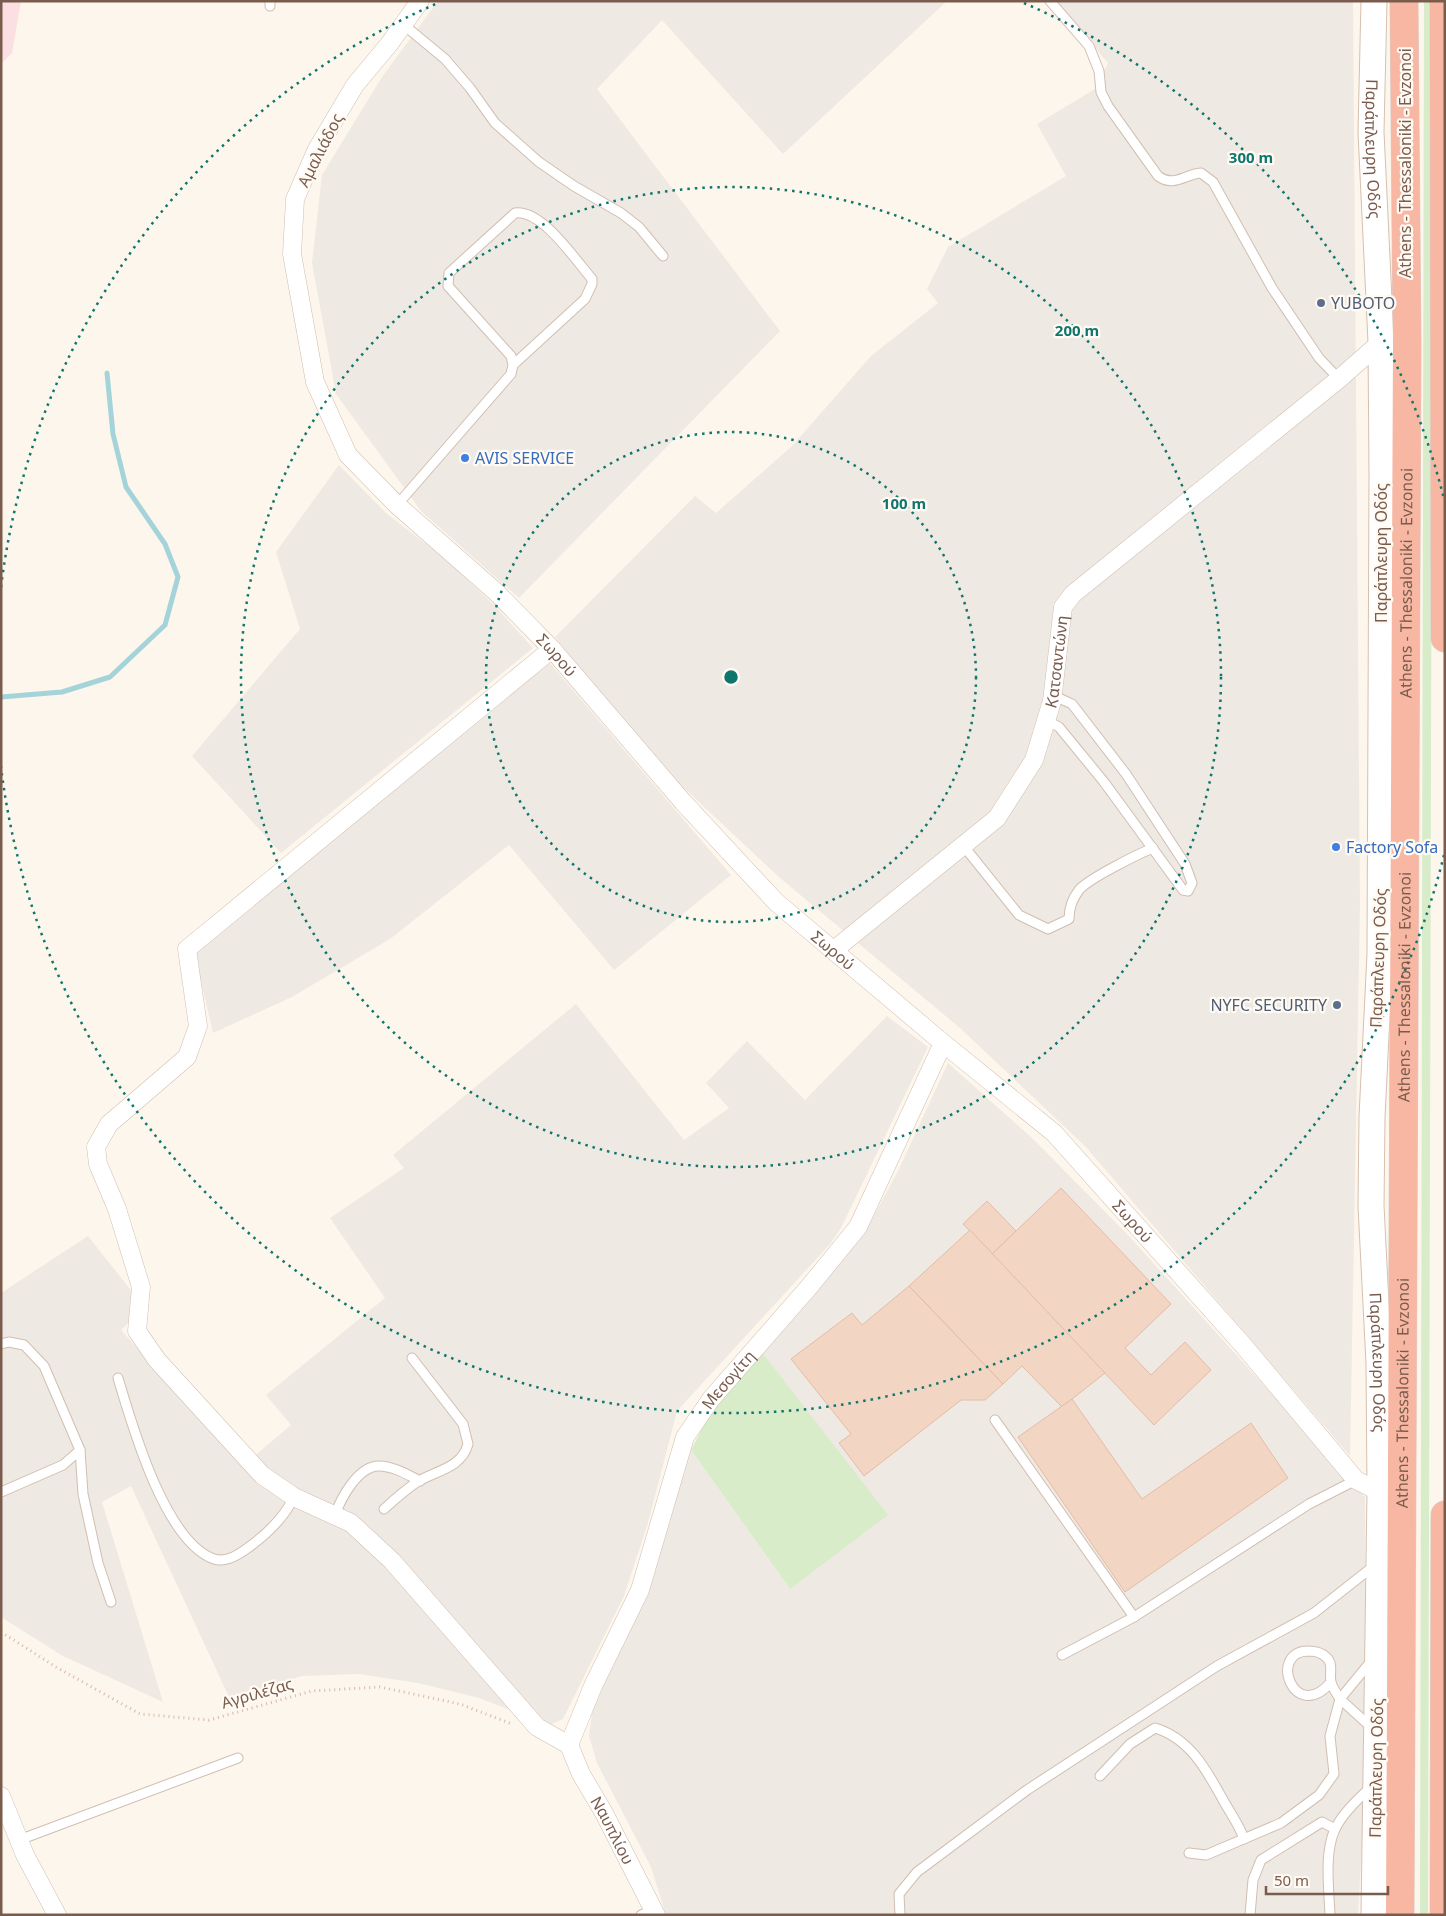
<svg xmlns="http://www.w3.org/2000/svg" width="1446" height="1916" font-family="'Noto Sans',sans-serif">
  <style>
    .industrial { fill: #efe9e4 }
    .medical { fill: #fbdfe3 }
    .green { fill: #d8ecc9 }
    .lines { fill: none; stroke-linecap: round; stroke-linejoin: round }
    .stream { stroke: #a5d3da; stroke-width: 5 }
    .building { fill: #f3d5c3; stroke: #e6bba3 }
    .lane-casing { stroke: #d1beb0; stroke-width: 11 }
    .street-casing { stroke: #d1beb0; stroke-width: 19 }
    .secondary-casing { stroke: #d6c0b0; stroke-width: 27 }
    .highway-casing { stroke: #dad1cd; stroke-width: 29 }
    .path { stroke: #d9b8a5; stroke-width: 3; stroke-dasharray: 1 4; stroke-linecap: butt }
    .lane { stroke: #fff; stroke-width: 9 }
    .street { stroke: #fff; stroke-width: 18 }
    .secondary { stroke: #fff; stroke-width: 25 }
    .highway { stroke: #f7b7a3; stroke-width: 28 }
    .ring { fill: none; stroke: #0f766e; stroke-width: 2.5; stroke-dasharray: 2.5 5 }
    .service-dot { fill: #5c6f8a; stroke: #fffaf3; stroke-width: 2 }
    .shop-dot { fill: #3f7fe0; stroke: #fffaf3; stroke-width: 2 }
    .labels { text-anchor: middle; stroke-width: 4.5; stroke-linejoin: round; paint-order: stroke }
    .street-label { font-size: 16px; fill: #7a5c4d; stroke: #fffaf3 }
    .service-label { font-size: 16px; fill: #4e5e75; stroke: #fffaf3; text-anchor: start }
    .shop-label { font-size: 16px; fill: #366cbe; stroke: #fffaf3; text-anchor: start }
    .centre { fill: #0f766e; stroke: #fffaf3; stroke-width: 2.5 }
    .ring-label { font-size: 15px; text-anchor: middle; font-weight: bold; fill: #0f766e; stroke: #fffaf3; stroke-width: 4.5; stroke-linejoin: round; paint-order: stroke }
  </style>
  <rect width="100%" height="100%" fill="#fdf6ec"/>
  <g class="industrial">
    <polygon points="438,1 947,1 783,154 662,20 597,89 780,331 519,598 421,511 336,394 312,263 322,175 382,77"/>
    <polygon points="1054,1 1353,1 1360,904 1350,1456 1086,1147 960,1028 780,878 671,776 555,637 695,496 716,513 792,446 871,356 938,303 927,289 948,247 1066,176 1037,124 1095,89 1108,63"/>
    <polygon points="339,465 386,513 444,558 494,605 533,648 281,853 192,756 300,629 276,552"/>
    <polygon points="549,662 731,875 614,970 509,845 390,939 292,997 213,1033 194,951"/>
    <polygon points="576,1004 684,1140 729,1108 706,1083 747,1041 805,1100 887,1016 928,1047 841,1228 830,1244 677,1411 648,1523 624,1596 563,1719 550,1725 479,1698 418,1683 359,1674 302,1676 229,1697 131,1486 102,1502 163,1702 61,1655 1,1617 1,1293 88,1236 145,1308 121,1330 167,1382 246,1463 291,1425 266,1395 385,1298 330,1218 404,1168 393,1155"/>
    <polygon points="948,1063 1031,1137 1128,1235 1365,1497 1366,1777 1358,1915 666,1915 651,1867 597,1763 589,1736 593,1706 607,1672 643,1603 691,1450 790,1589 761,1351 825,1279 871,1221 898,1171"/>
  </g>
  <polygon class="medical" points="1,1 21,1 12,53 1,64"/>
  <g class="green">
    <polygon points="1424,1 1433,1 1428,1915 1420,1915"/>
    <polygon points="761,1351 888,1515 790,1589 691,1450 711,1411"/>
  </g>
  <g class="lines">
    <polyline class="stream" points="1,697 62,692 110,677 165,625 178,577 165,544 126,487 113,434 107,373"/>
  </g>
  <g class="building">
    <polygon points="1061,1188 1171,1304 1125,1348 1151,1375 1185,1342 1211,1370 1154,1425 992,1254"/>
    <polygon points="987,1201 1016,1231 992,1254 963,1224"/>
    <polygon points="970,1230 1105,1373 1062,1407 1022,1366 1003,1384 909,1286"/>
    <polygon points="909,1286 1003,1384 985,1400 961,1400 864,1476 839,1443 851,1434 791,1359 852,1313 862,1325"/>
    <polygon points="1072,1399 1142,1499 1251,1423 1288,1478 1125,1592 1018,1437"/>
  </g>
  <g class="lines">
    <g class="lane-casing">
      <g id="lane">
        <polyline points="270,1 270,6"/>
        <path d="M1050 1 1089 46 1099 71 1101 92 1108 106 1158 176C1174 188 1185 174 1201 173L1213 182 1272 288 1319 358 1339 379"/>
        <polyline points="404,25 445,59 470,88 495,123 539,162 574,186 621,213 639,227 663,256"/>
        <path d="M397 505 511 374 513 365 511 356 448 286 449 273 515 213C542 209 576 261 592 279V284L585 299 513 365"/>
        <polyline points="1046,720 1059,727 1104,782 1183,890 1188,891 1192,883 1185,864 1126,774 1072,704 1052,695"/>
        <path d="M962 844 1019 915 1048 929 1069 919C1069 909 1072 899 1079 890 1088 879 1138 854 1153 848"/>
        <polyline points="1,1344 9,1342 24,1345 44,1366 80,1450 83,1494 98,1563 111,1602"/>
        <path d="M118 1378C132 1425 165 1542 214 1559 226 1563 240 1554 249 1547 267 1534 284 1518 294 1497"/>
        <polyline points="995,1420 1134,1617"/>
        <polyline points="1,1492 63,1465 80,1450"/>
        <path d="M384 1509C395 1499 405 1490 417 1482 435 1471 462 1468 468 1444L463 1424 412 1358"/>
        <path d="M335 1515C341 1498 358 1466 379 1466 393 1466 408 1475 420 1481"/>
        <polyline points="1062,1655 1134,1617 1309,1504 1356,1480"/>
        <polyline points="1372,1728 1340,1699 1372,1660"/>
        <path d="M1100 1776 1130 1744 1155 1728C1189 1738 1206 1769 1222 1798 1230 1813 1239 1824 1244 1839"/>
        <polyline points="19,1840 238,1758"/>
        <path d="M1189 1853 1206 1855 1281 1823 1319 1795 1334 1774 1330 1736 1340 1699C1337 1694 1332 1687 1331 1682 1329 1673 1334 1664 1326 1657 1321 1652 1314 1651 1308 1651 1267 1652 1295 1725 1331 1682"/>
        <polyline points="641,1915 654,1909"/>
        <polyline points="900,1915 899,1894 917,1872 1027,1790 1217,1666 1314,1613 1375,1565"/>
        <polyline points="1250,1915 1253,1880 1261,1860 1322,1822 1335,1829"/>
        <path d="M1330 1915C1329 1889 1324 1853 1335 1829 1343 1813 1358 1799 1371 1787"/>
      </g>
    </g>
    <g class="street-casing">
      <g id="street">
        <path id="s1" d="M420 1 390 43 355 85 317 149 295 199 292 254 315 382 348 455 397 505 496 592 552 649 683 802 776 902 943 1043 1054 1133 1243 1345 1356 1480 1380 1492"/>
        <polyline points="552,649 187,949 198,1026 187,1057 109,1124 96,1147 98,1164 117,1209 141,1287 137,1331 157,1360 262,1475 294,1497 351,1523 392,1561 537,1727 569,1745"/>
        <path id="s2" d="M834 950 997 818 1034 760 1052 701 1063 607 1073 594 1339 379 1381 342"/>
        <path id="s3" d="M569 1745 593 1686 640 1590 685 1437 711 1399 809 1287 858 1227 943 1043"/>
        <path id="s4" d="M569 1745 581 1774 604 1813 656 1915"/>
        <polyline points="1,1796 25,1855 57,1915"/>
      </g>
    </g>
    <g class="secondary-casing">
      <g id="secondary">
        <path id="s5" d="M1374 1 1371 132 1381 342 1382 476 1380 954 1372 1117 1371 1206 1379 1363 1380 1492 1374 1915"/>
      </g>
    </g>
    <g class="highway-casing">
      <g id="highway">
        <polyline points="1444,1 1445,638"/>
        <path id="s6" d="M1400 1915 1407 345 1404 1"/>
        <polyline points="1444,1915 1445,1515"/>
      </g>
    </g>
    <polyline class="path" points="1,1632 56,1667 140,1714 209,1720 312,1691 380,1687 460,1704 512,1724"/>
    <use href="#lane" class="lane"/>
    <use href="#street" class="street"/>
    <use href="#secondary" class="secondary"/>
    <use href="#highway" class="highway"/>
  </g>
  <g class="ring">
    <circle cx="731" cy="677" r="245"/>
    <circle cx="731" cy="677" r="490"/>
    <path d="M1444 855A735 735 0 0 1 1 767M1 587A735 735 0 0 1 438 3M1024 3A735 735 0 0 1 1444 499"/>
  </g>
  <g class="service-dot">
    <circle cx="1321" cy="303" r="5"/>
    <circle cx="1337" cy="1005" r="5"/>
  </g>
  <g class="shop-dot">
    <circle cx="465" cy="458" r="5"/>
    <circle cx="1336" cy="847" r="5"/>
  </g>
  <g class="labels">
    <g class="street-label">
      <text dy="6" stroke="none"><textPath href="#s5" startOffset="148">Παράπλευρη Οδός</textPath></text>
      <text transform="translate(320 150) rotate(-63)" y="6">Αμαλιάδος</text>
      <text transform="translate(1405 163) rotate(-90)" y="6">Athens - Thessaloniki - Evzonoi</text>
      <text transform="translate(1381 553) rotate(-90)" y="6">Παράπλευρη Οδός</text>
      <text dy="6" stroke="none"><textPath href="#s6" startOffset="1332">Athens - Thessaloniki - Evzonoi</textPath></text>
      <text dy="6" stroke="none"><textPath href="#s1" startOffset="790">Σωρού</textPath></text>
      <text dy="6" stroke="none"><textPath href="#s2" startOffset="380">Κατσαντώνη</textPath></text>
      <text dy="6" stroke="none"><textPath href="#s1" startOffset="1195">Σωρού</textPath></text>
      <text transform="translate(1378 958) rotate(-88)" y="6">Παράπλευρη Οδός</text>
      <text dy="6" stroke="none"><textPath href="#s6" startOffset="928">Athens - Thessaloniki - Evzonoi</textPath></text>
      <text dy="6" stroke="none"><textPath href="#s1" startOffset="1600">Σωρού</textPath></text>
      <text dy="6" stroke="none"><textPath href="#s5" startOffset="1362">Παράπλευρη Οδός</textPath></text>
      <text dy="6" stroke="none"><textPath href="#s3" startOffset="402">Μεσογίτη</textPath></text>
      <text dy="6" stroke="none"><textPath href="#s6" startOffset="522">Athens - Thessaloniki - Evzonoi</textPath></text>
      <text transform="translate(257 1693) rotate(-16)" y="6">Αγριλέζας</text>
      <text transform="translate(1376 1768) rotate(-89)" y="6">Παράπλευρη Οδός</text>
      <text dy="6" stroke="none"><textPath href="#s4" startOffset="96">Ναυπλίου</textPath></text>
    </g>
    <g class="service-label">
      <text x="1331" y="309">YUBOTO</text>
      <text x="1327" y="1011" text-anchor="end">NYFC SECURITY</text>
    </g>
    <g class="shop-label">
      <text x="475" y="464">AVIS SERVICE</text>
      <text x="1346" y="853">Factory Sofa</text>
    </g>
  </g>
  <circle cx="731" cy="677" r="8" class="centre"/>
  <g class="ring-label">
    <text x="1251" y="163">300 m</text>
    <text x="1077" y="336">200 m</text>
    <text x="904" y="509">100 m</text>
  </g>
  <rect width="1446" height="1916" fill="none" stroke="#7a5c4d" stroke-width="5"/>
  <path d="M1266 1886v8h122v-8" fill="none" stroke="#7a5c4d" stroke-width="2.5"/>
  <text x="1274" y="1886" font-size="15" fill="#7a5c4d" stroke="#fffaf3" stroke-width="4" paint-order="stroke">50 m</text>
</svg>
